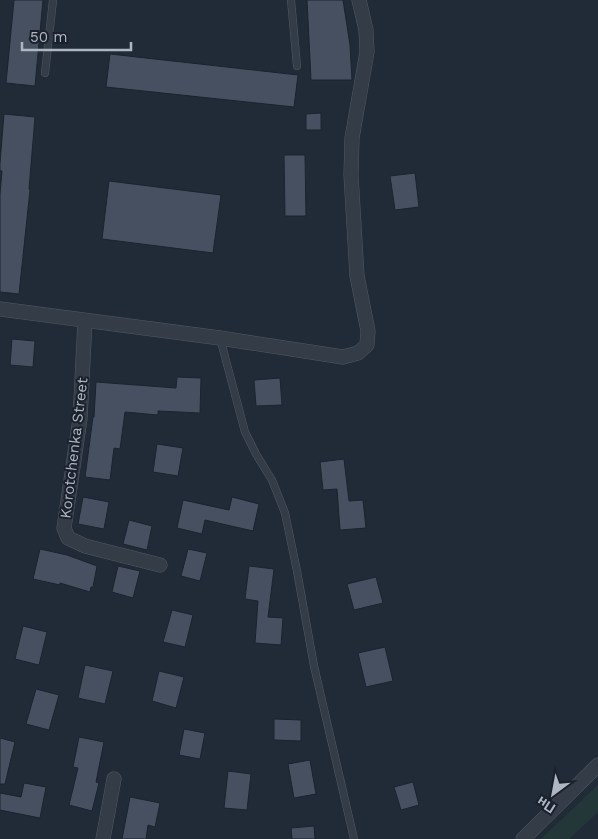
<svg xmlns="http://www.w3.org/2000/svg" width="598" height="839" font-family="'Work Sans',sans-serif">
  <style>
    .green { fill: #233739 }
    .building { fill: #475061; stroke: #1b232e }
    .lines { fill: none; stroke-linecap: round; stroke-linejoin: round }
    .service-casing { stroke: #515965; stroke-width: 8 }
    .minor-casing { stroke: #515965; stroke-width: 15 }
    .service { stroke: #343c47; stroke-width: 7 }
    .minor { stroke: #343c47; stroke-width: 14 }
    .labels { text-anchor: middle; stroke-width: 4; stroke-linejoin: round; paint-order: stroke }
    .street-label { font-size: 15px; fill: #aeb6c4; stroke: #1a212c }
  </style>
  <rect width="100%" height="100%" fill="#212a37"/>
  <polygon class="green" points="598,785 598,812 569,839 541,839"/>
  <g class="building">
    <polygon points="14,0 43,0 35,86 6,83"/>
    <polygon points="307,0 343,0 350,45 352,80 311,80"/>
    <polygon points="110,54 298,75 294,107 106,87"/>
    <polygon points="321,113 321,130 306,130 306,114"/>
    <polygon points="4,114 35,117 29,189 30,190 19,294 0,292 0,194 2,171 0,171 0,163"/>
    <polygon points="284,155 305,155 306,216 285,216"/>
    <polygon points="415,173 419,207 395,210 390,176"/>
    <polygon points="109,181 221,195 213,253 102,239"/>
    <polygon points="12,339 35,341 33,367 10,365"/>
    <polygon points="177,377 201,378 200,413 158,411 158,415 125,412 120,449 114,448 110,480 85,477 93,417 94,417 96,382 176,388"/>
    <polygon points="280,378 282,405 256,406 254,380"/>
    <polygon points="157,444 183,448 178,476 153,472"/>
    <polygon points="344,459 349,501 363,500 366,528 340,530 337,489 323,490 320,462"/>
    <polygon points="83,497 109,502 104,529 78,524"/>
    <polygon points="232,497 259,504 253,531 205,520 202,534 177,528 183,500 229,510"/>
    <polygon points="129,520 152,526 147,550 123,544"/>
    <polygon points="40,549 67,555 97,566 93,587 91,587 90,592 60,583 60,585 33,579"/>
    <polygon points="188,549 207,553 200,581 181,576"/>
    <polygon points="118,566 140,571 133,598 112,592"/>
    <polygon points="249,566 274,569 268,617 283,618 281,645 255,643 258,601 245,599"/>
    <polygon points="376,577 383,603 354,610 347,584"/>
    <polygon points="172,610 193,615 185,647 163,642"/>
    <polygon points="23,626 47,632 39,665 15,659"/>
    <polygon points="385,647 393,681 366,687 358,653"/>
    <polygon points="85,665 113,671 105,704 78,698"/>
    <polygon points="159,671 184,677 176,708 152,701"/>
    <polygon points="36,689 59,695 49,730 26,724"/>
    <polygon points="274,719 301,720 301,741 274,740"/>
    <polygon points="184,729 205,733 200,759 179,755"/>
    <polygon points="79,737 104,742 96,782 99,783 92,811 69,805 78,768 73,767"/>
    <polygon points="0,738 15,742 5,784 0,784"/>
    <polygon points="310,760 316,794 294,798 288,764"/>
    <polygon points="228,771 251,774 247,810 224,808"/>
    <polygon points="413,782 419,805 401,810 394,787"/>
    <polygon points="24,783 46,787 40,818 0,810 0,793 21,797"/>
    <polygon points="130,797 160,803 155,827 148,825 146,839 122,839"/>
    <polygon points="314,826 315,839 292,839 291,828"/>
  </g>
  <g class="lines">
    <g class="service-casing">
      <g id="service">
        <polyline points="291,0 297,66"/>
        <polyline points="45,73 53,0"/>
        <polyline points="220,338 245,432 256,454 272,480 285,513 297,571 314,666 354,839"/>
      </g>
    </g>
    <g class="minor-casing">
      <g id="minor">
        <polyline points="0,309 220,338 343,357 358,353 367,345 368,331 357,276 351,175 352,138 367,52 366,30 359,0"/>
        <polyline points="85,321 80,419 64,528 68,538 85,546 160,565"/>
        <polyline points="103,839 114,779"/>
        <polyline points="523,839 598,765"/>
      </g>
    </g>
    <use href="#service" class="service"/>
    <use href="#minor" class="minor"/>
  </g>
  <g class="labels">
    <g class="street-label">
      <text transform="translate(74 448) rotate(-83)" y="5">Korotchenka Street</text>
    </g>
  </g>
  <g transform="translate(553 794) rotate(212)" stroke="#1a212c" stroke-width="4" paint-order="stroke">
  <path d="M0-4L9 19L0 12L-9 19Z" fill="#aeb6c4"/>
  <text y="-8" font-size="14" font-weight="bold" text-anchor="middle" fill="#aeb6c4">Пн</text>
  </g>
  <path d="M22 42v8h109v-8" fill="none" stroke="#aeb6c4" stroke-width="2.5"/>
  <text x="30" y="42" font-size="15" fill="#aeb6c4" stroke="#1a212c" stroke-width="4" paint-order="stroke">50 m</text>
</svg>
